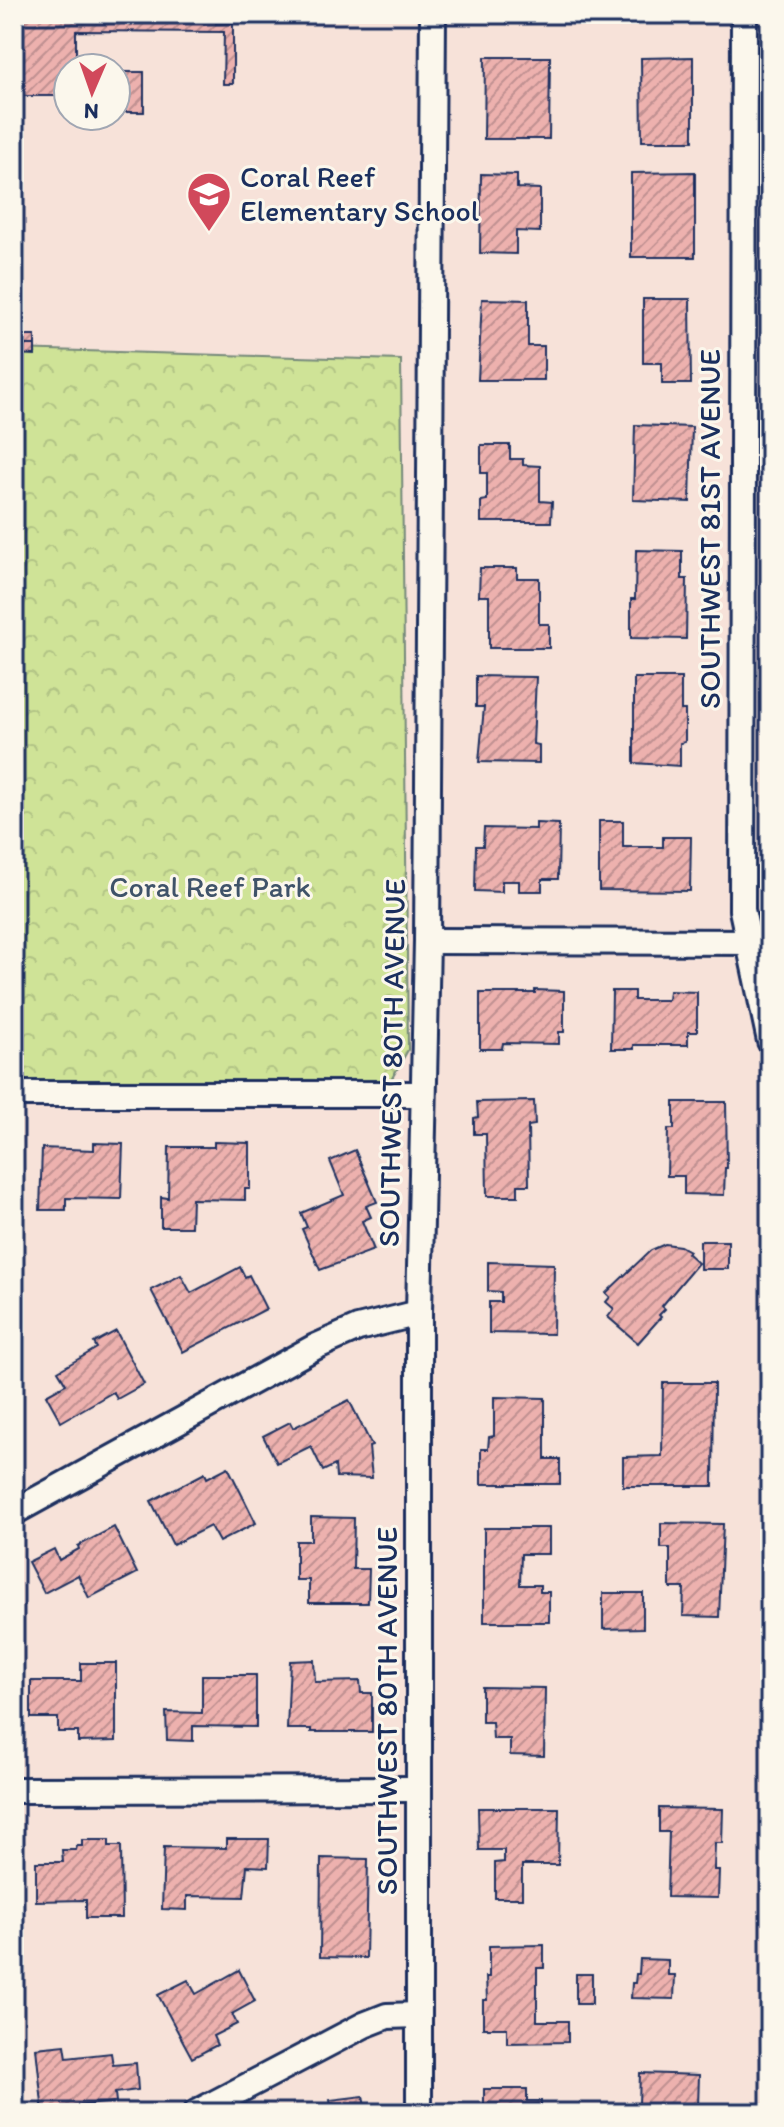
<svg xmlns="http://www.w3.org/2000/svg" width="784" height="2127" font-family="Itim,sans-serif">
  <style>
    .forest { fill: url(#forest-crowns); stroke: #75897a; stroke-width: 2 }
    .building { fill: url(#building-hatch); stroke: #1b2f5e; stroke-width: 2 }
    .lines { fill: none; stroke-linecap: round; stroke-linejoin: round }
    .street-casing { stroke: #1b2f5e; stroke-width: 30 }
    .street { stroke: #fbf7ec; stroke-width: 24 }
    .labels { text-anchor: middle; stroke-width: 6; stroke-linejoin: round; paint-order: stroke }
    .poi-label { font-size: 30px; fill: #1b2f5e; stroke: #fbf7ec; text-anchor: start }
    .street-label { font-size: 30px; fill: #1b2f5e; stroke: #fbf7ec }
    .park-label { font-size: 30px; fill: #3f5369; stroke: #fbf7ec }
  </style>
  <defs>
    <pattern id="forest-crowns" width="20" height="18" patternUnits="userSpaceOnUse" patternTransform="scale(2)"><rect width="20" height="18" fill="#cfe397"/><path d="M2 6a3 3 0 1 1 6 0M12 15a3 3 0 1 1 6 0" fill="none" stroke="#b1c385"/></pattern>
    <pattern id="building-hatch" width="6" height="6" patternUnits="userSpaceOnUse" patternTransform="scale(2)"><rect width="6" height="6" fill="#edb1ae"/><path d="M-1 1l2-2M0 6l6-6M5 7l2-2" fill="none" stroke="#bf9091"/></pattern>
  </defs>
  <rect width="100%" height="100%" fill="#f7e2d9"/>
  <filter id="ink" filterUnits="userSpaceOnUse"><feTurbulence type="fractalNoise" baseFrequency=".0125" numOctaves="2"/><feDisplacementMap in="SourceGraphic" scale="16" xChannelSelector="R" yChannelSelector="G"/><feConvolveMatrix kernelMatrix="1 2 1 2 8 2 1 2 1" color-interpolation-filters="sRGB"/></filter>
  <g filter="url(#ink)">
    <polygon class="forest" points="14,349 401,360 408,1050 387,1087 14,1082"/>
    <g class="building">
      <polygon points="14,14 216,14 216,24 233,23 233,84 223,84 224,32 76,31 76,68 68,68 68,113 66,113 65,96 14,96"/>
      <polygon points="485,57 550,57 549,139 484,139"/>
      <polygon points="693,57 693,141 642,141 641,58"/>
      <rect x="116" y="72" width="28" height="40"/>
      <polygon points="695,172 695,257 631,257 631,173"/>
      <polygon points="481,174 517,175 517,188 540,189 540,232 516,231 516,254 480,253"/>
      <polygon points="482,299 528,300 528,346 544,346 544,380 478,380"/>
      <polygon points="643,299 690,299 691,384 662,384 662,363 643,363"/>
      <rect x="14" y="336" width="21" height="9"/>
      <polygon points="14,345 35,345 35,355 14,354"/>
      <polygon points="635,425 692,427 690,502 633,500"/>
      <polygon points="481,445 510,445 510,459 523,459 523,465 540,466 540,501 552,502 551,522 481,522 481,501 487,500 487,473 481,473"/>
      <polygon points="636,550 682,551 682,579 687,579 686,639 631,638 631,599 635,599"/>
      <polygon points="480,568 517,568 517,578 539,578 539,624 549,624 549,648 489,648 489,596 479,596"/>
      <polygon points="476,676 536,677 533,744 539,745 539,763 479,762 484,707 476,707"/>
      <polygon points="634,678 681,678 681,710 685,710 685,742 680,743 680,766 634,763"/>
      <polygon points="599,821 623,821 623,847 663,847 663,837 691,837 690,891 599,890"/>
      <polygon points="536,823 559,824 558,879 542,879 542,891 519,891 519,881 502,881 502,892 475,891 476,846 483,846 484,828 536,829"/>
      <polygon points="535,990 564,991 564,1032 559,1032 559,1044 503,1043 502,1049 480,1049 480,993 535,993"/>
      <polygon points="612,991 634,991 634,1000 668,1000 669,991 697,992 697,1032 688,1032 688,1045 634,1045 634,1049 611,1049"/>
      <polygon points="534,1101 535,1125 528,1126 529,1185 518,1185 518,1196 487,1196 486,1134 474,1134 474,1118 478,1117 477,1102"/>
      <polygon points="674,1102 726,1102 727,1168 725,1168 724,1195 684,1194 684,1176 667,1176 668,1129 674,1129"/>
      <polygon points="214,1142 250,1143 250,1189 245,1189 245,1200 192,1199 191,1227 161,1227 161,1197 168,1198 169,1147 214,1147"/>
      <polygon points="94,1143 123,1144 121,1199 66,1198 66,1210 40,1210 42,1148 94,1150"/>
      <polygon points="355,1150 377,1202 366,1206 371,1217 362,1221 374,1250 320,1270 302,1229 307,1227 301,1213 344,1195 330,1161"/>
      <rect x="700" y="1241" width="28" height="28"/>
      <polygon points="665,1244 680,1246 689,1251 687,1253 698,1263 662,1306 665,1309 659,1315 661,1317 638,1343 608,1317 614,1309 606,1302 610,1297 606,1293 651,1250"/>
      <polygon points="488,1262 554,1264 553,1334 489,1333 489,1302 501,1302 501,1292 488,1291"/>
      <polygon points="240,1267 245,1277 249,1275 266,1309 183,1352 151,1290 181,1275 191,1293"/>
      <polygon points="116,1331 144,1384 117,1399 113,1392 61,1422 46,1395 66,1384 58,1371 97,1348 94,1343"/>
      <polygon points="663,1383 714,1383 713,1486 623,1486 623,1457 662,1456"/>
      <polygon points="494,1397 545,1398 545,1459 560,1459 560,1484 481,1484 481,1449 488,1449 489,1437 494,1436"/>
      <polygon points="349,1400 372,1446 369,1447 372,1478 336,1477 335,1465 323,1471 311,1446 277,1463 263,1436 290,1422 293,1428"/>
      <polygon points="228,1467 256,1523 219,1542 210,1526 173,1545 151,1501 205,1473 207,1478"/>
      <polygon points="311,1517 354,1518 353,1569 369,1569 368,1603 309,1603 309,1580 296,1580 296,1541 311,1541"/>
      <polygon points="661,1523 723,1524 719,1617 683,1616 684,1588 670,1588 670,1548 661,1548"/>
      <polygon points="114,1527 137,1573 89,1598 78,1575 44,1593 28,1562 54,1549 59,1560 79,1549 78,1546"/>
      <polygon points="484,1528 549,1528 549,1554 521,1554 520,1585 540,1585 540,1592 549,1592 549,1622 484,1622"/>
      <polygon points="603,1593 643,1593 643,1628 603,1629"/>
      <polygon points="314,1660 315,1682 360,1681 361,1693 372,1693 372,1732 311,1732 311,1729 287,1729 290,1661"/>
      <polygon points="81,1663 116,1663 116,1741 78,1742 78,1732 58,1732 58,1718 31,1718 31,1681 81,1681"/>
      <polygon points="202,1675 256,1675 256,1727 193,1726 193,1741 167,1740 166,1712 202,1713"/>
      <polygon points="482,1687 545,1688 544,1756 510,1755 510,1739 493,1739 492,1722 482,1722"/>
      <polygon points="478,1808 559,1808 558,1865 522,1865 522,1898 495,1898 495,1863 504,1862 504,1850 479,1850"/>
      <polygon points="659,1808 723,1809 722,1843 715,1843 714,1870 719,1870 718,1898 667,1897 669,1832 659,1832"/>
      <polygon points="226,1839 269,1839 268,1867 247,1866 244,1897 187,1896 187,1910 162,1909 164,1847 226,1848"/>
      <polygon points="82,1840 109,1840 109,1846 121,1846 122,1918 86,1918 86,1900 36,1901 36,1862 63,1862 62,1850 76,1850 77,1846 82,1846"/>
      <polygon points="321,1858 368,1859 366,1958 320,1957"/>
      <polygon points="544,1945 544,1968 537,1968 537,2021 568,2021 568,2042 507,2043 507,2028 483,2028 483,2000 487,2000 486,1977 489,1977 489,1946"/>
      <polygon points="640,1959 668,1960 668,1975 675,1975 674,1999 631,1998 632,1983 635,1983 636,1974 639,1974"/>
      <polygon points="239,1970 255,2001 232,2014 237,2024 213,2036 217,2045 192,2058 158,1995 188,1980 196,1994"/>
      <rect x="576" y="1974" width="16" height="30"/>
      <polygon points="65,2045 67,2058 111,2053 113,2065 136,2063 138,2090 115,2093 116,2102 74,2106 75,2113 43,2113 36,2048"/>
      <polygon points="640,2073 699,2075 698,2107 686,2107 686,2113 654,2113 654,2105 639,2104"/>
      <polygon points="484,2089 527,2089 527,2101 541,2101 541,2113 484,2113"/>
      <polygon points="363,2096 366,2113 307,2113 307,2109 331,2106 330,2100"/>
    </g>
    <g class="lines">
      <g class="street-casing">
        <g id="street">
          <polyline points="744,14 742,910 770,1041"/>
          <polyline points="427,941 770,942"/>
          <polyline points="14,1094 423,1094"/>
          <polyline points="14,1512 315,1347 358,1328 419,1313"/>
          <polyline points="14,1790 419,1789"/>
          <polyline points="196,2113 364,2025 387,2016 418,2015"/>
          <polyline points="419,2113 419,1313 427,941 433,14"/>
        </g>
      </g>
      <use href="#street" class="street"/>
    </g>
  </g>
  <defs>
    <g id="school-pin" transform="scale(2.3)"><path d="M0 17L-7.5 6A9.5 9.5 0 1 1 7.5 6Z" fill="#d1495b" stroke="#fbf7ec"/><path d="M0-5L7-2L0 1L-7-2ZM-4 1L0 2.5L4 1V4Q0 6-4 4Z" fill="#fff"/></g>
  </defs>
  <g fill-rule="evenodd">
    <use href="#school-pin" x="209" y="194"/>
  </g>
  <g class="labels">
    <g class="poi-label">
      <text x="240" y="187">Coral Reef<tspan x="240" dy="34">Elementary School</tspan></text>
    </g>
    <g class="street-label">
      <text transform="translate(710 529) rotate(-90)" y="10">SOUTHWEST 81ST AVENUE</text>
      <text transform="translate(392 1063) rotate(-89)" y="10">SOUTHWEST 80TH AVENUE</text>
      <text transform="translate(387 1711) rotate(-90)" y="10">SOUTHWEST 80TH AVENUE</text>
    </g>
    <g class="park-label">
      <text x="210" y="897">Coral Reef Park</text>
    </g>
  </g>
  <rect width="784" height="2127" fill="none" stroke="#fbf7ec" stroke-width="48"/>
  <rect x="24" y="24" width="736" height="2079" fill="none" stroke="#1b2f5e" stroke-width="3" filter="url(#ink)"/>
  <g transform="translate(92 92) rotate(182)"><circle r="38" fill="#fbf7ec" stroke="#a1a7b3" stroke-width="2"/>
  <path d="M0-6L14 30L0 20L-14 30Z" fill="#d1495b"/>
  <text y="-12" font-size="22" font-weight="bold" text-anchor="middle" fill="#1b2f5e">N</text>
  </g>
</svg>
